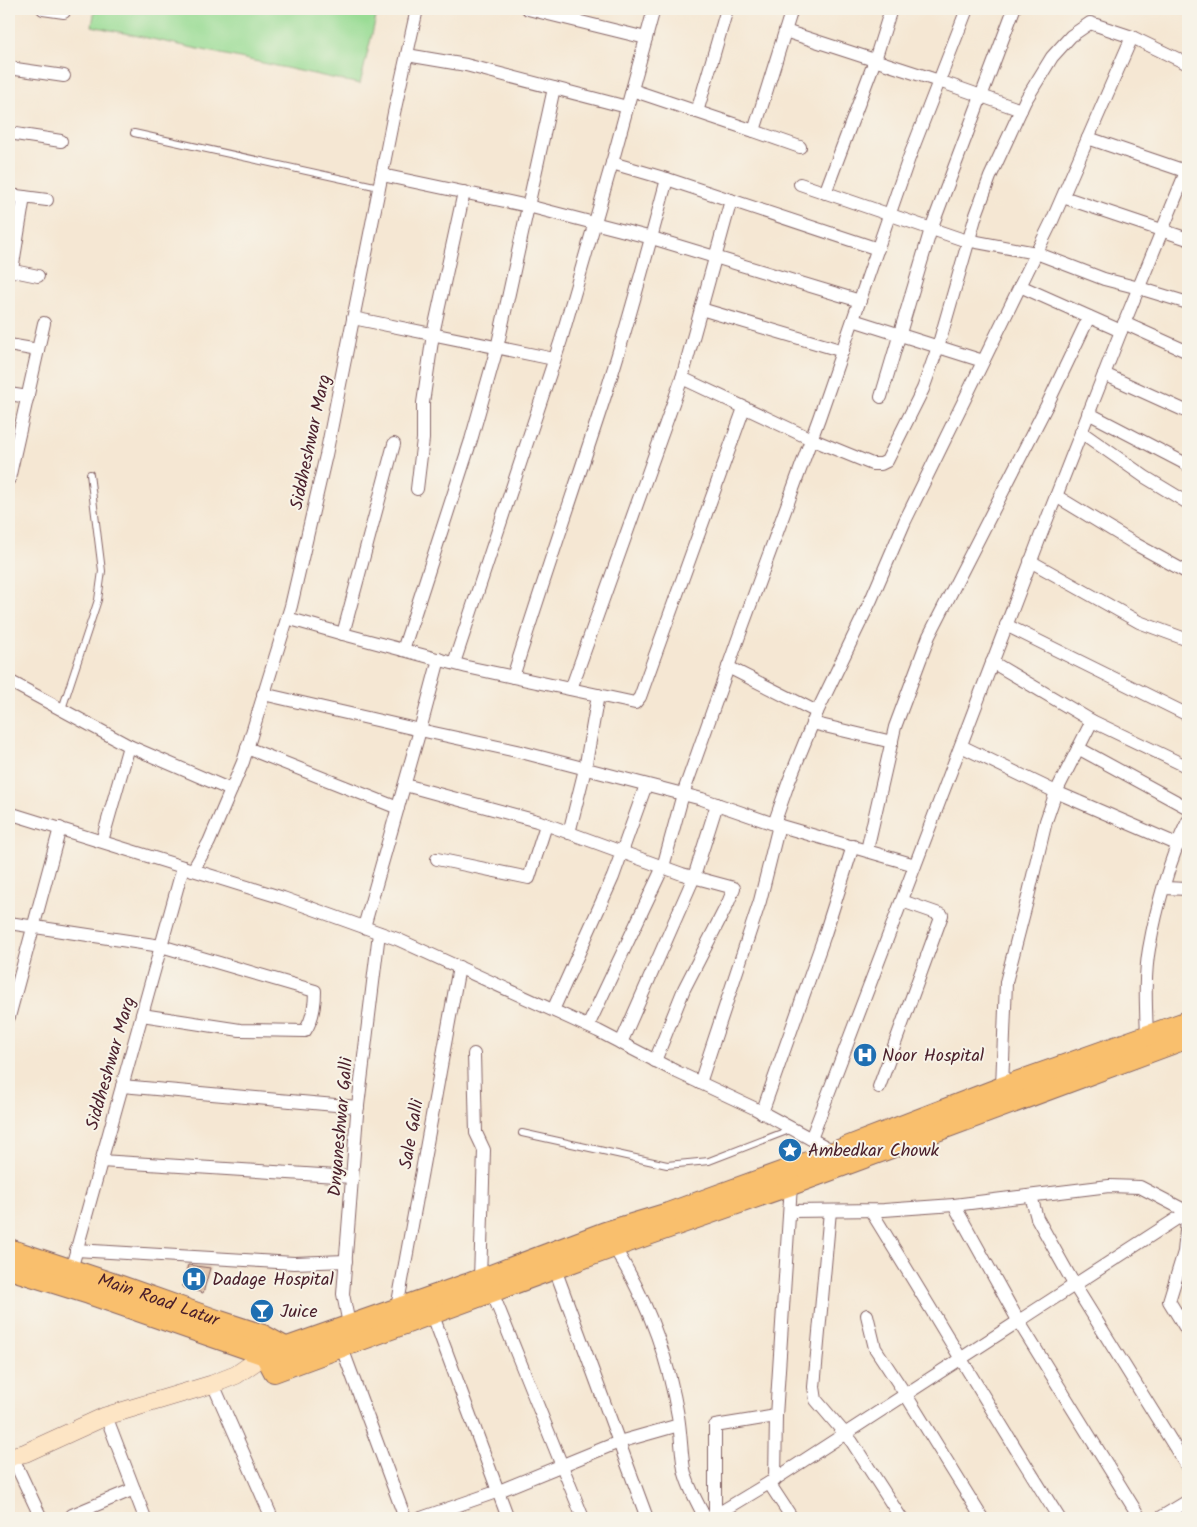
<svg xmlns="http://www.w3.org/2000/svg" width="1197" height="1527" font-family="Kalam,sans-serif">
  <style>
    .green { fill: #99dc94; stroke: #727e60 }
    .building { fill: #d29b74 }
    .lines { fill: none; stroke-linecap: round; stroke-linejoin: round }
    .service-casing { stroke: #866566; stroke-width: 8 }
    .minor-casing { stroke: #866566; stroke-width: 14 }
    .secondary-casing { stroke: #866566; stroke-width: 19 }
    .primary-casing { stroke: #866566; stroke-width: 22 }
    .service { stroke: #fff; stroke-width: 6 }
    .minor { stroke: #fff; stroke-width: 12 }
    .secondary { stroke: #fde5c5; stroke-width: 18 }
    .primary { stroke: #f9bf6d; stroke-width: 20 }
    .labels { text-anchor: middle; stroke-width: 4; stroke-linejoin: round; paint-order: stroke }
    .street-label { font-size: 18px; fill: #4a1f2b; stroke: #f7f3e8 }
    .poi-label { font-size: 18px; fill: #4a1f2b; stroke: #f7f3e8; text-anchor: start }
  </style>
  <rect width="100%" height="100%" fill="#f7f3e8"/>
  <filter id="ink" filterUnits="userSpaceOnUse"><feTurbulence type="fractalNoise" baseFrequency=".02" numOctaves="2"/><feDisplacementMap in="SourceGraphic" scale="10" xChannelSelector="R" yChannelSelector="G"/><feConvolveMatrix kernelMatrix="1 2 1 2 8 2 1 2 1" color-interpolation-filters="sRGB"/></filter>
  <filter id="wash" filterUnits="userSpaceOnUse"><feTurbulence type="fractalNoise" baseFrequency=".0096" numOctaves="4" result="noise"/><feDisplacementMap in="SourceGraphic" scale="20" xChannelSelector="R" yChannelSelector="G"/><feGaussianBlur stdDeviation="1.12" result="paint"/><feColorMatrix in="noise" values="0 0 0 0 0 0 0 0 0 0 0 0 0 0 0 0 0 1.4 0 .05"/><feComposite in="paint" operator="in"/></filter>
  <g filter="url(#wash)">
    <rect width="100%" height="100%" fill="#f5e7d3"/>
    <polygon class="green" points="95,9 378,9 360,84 92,26"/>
    <g id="blocks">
      <polygon class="building" points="188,1265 210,1268 203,1293 182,1287"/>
    </g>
  </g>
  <g filter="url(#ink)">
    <use href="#blocks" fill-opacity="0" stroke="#866566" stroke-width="1"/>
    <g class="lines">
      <g class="service-casing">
        <g id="service">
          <polyline points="134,133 379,187"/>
          <polyline points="62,709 98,600 102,571 90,474"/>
          <polyline points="522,1133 667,1165 709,1161 792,1129"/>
        </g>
      </g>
      <g class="minor-casing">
        <g id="minor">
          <polyline points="43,9 64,12"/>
          <polyline points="528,9 646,38"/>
          <polyline points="785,31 939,81 1021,110"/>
          <polyline points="407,55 466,65 627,107"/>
          <polyline points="9,68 64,76"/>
          <polyline points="632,90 754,131 792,9"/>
          <polyline points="697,112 727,9"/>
          <polyline points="754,131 800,147"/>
          <polyline points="9,133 61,141"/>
          <polyline points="1088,138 1188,172"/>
          <polyline points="612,163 667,179 878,249"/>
          <polyline points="382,175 528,206 652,238 860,301"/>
          <polyline points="800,184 961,239 1036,253 1104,279 1139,288 1188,303"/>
          <polyline points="825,193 875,60 891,9"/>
          <polyline points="9,195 47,200"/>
          <polyline points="1063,197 1188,239"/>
          <polyline points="9,270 38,276"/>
          <polyline points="12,270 24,197"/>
          <polyline points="1020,286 1121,331"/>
          <polyline points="701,309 843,351"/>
          <polyline points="353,318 554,359"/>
          <polyline points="853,320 983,361"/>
          <polyline points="1124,323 1188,352"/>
          <polyline points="9,345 38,350"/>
          <polyline points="1104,374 1188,412"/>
          <polyline points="682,378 811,439 872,464 881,464 887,461 923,389 938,347 976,215 990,177 1025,101 1052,57 1071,36 1090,23 1132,37"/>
          <polyline points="9,394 28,397"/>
          <polyline points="881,397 931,229 1014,9"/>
          <polyline points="1088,413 1188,465"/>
          <polyline points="1081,432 1145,477 1188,503"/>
          <polyline points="394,444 343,634 467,667 635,703 640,697 744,408"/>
          <polyline points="9,479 44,323"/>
          <polyline points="417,489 423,439 423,403 433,334 464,192"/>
          <polyline points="1056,496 1137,545 1188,573"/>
          <polyline points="1030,561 1139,622 1188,640"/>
          <polyline points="287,618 343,634"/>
          <polyline points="1006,625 1188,715"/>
          <polyline points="403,650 471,440 497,348 554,88"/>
          <polyline points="992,662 1092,721 1188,767"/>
          <polyline points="454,663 561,340 612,163 654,9"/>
          <polyline points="728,667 817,712"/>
          <path d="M513 677C542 584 574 491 604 399 628 326 647 253 667 179"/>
          <polyline points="9,681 129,746 102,841"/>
          <polyline points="571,689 682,378 731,200"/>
          <polyline points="263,694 420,730 521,752 702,799 774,824 915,865"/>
          <polyline points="812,723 892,742"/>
          <polyline points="129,746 231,790"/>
          <polyline points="961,746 1056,792 1179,845"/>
          <polyline points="247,748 398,808"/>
          <polyline points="1078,748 1188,808"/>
          <polyline points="405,785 537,821 682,874 734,888 728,903 684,989 655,1061"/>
          <polyline points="9,813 283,898 397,939 598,1031 677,1072 754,1108 835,1152"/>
          <polyline points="774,824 789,781 817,712 871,600 905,521 1052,221 1132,37 1188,64"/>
          <polyline points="569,833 585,769 598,695"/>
          <polyline points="867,850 895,727 929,636 1048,403 1089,317"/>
          <polyline points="437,859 529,878 546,825"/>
          <polyline points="193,870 209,842 243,762 291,606 326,455 394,113 417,9"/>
          <polyline points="1164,888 1188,889"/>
          <path d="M9 923 161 946 315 991C315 1006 313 1019 305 1031L240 1030 142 1015"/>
          <polyline points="364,927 420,730 439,659"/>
          <polyline points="553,1010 613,877 646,785"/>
          <polyline points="9,1017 60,828"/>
          <polyline points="588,1026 663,867 683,794 743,625 819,418 909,158 967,9"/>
          <path d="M1147 1036C1146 1008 1144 977 1149 949 1156 910 1170 856 1188 821"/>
          <polyline points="621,1043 694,877 717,804"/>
          <polyline points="474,1054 476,1133 484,1150 480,1279"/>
          <polyline points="700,1083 760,901 779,825"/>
          <polyline points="122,1086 358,1107"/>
          <polyline points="879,1087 942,915 902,901"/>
          <polyline points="1002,1087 1006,982 1027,901 1046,821 1056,792 1092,721"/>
          <polyline points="762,1113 824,937 853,846"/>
          <polyline points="811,1139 1040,537 1121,331 1188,167"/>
          <polyline points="101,1161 352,1177"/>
          <polyline points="1031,1196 1037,1218 1075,1286 1188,1468"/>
          <polyline points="954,1205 1019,1322 1140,1518"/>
          <polyline points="1188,1209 1184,1252 1169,1301 1188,1332"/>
          <polyline points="790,1211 884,1210 954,1205 1109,1186 1140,1187 1188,1212"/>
          <polyline points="830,1211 814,1387 816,1400 852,1442 901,1518"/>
          <path d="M871 1211C934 1313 995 1417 1059 1518"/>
          <path d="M614 1247C646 1298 668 1357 678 1416 681 1434 681 1452 684 1469 687 1486 698 1503 705 1518"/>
          <polyline points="76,1250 294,1263 346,1261"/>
          <polyline points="555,1269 647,1518"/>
          <polyline points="71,1270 183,867"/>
          <polyline points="492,1292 583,1518"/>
          <polyline points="397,1308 459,967"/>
          <polyline points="432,1313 508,1518"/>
          <polyline points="867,1315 875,1348 906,1395 982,1518"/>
          <polyline points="349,1324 343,1294 357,1114 379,933"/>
          <polyline points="342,1348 405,1518"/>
          <polyline points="213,1384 272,1518"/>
          <polyline points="106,1416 145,1518"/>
          <polyline points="9,1455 12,1456 41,1518"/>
          <polyline points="775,1480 776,1416 791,1185"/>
          <polyline points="769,1483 1187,1212"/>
          <polyline points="72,1515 134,1489"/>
          <polyline points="715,1516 715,1426 776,1416"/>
          <polyline points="421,1518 499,1491 619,1442 679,1425"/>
          <polyline points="711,1518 769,1483 792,1518"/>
          <polyline points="1160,1518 1188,1501"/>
        </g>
      </g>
      <g class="secondary-casing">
        <polyline id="secondary" points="9,1458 12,1456 25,1453 106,1416 213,1384 236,1375 265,1355"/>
      </g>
      <g class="primary-casing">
        <g id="primary">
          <path id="s1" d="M9 1249 121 1286 220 1321 263 1335 285 1347 290 1355"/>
          <polyline points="9,1269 89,1294 265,1355 274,1372 614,1247 791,1185 1188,1038"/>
          <polyline points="265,1355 467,1284 605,1232 668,1213 792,1168 1002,1087 1188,1021"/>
        </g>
      </g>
      <use href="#service" class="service"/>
      <use href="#minor" class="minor"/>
      <use href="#secondary" class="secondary"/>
      <use href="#primary" class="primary"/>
    </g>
  </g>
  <defs>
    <g id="hospital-disc" transform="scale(1.25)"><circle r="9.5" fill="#1f6fb2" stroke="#f7f3e8"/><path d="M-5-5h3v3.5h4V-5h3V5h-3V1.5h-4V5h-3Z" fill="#fff"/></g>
    <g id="sight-disc" transform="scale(1.25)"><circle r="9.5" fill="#1f6fb2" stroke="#f7f3e8"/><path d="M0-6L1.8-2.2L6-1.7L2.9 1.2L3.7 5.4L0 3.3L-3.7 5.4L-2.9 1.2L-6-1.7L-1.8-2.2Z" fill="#fff"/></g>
    <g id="bar-disc" transform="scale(1.25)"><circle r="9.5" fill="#1f6fb2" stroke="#f7f3e8"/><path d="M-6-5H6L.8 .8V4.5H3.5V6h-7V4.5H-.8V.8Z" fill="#fff"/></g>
  </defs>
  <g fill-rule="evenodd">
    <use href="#hospital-disc" x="865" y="1055"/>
    <use href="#sight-disc" x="790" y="1150"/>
    <use href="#hospital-disc" x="194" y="1279"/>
    <use href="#bar-disc" x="262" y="1311"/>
  </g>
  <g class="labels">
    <g class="street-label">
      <text transform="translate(310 442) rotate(-78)" y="6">Siddheshwar Marg</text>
      <text transform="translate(110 1063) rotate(-74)" y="6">Siddheshwar Marg</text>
      <text transform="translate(340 1127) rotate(-85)" y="6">Dnyaneshwar Galli</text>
      <text transform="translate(411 1134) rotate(-80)" y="6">Sale Galli</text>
      <text dy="6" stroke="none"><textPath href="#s1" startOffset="158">Main Road Latur</textPath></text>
    </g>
    <g class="poi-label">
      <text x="882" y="1061">Noor Hospital</text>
      <text x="808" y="1156">Ambedkar Chowk</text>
      <text x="212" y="1285">Dadage Hospital</text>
      <text x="280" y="1317">Juice</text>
    </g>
  </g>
  <rect width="1197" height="1527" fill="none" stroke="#f7f3e8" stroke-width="30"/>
</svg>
